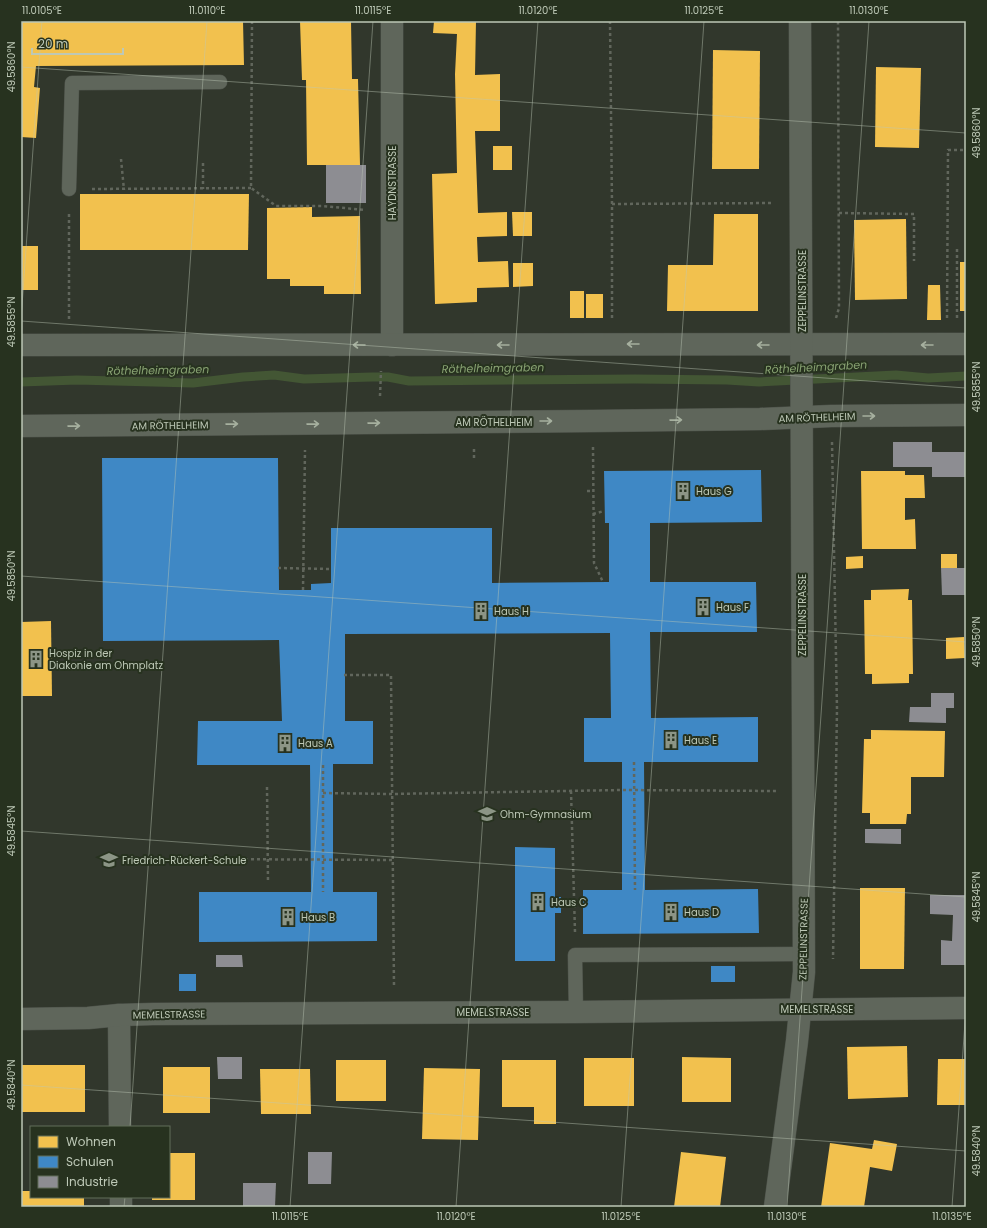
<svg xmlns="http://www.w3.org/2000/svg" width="987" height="1228" font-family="Poppins,sans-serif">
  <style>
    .homes { fill: #f2c14e }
    .schools { fill: #3f88c5 }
    .industry { fill: #8d8d92 }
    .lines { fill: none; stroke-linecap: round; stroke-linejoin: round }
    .stream { stroke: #435634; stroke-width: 9 }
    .lane-casing { stroke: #4d524a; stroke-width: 15 }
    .street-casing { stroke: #4d524a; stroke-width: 23 }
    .path { stroke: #61665c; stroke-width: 2.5; stroke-dasharray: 3 3; stroke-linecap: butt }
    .lane { stroke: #5f665b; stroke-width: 14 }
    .street { stroke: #5f665b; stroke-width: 22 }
    .oneway { stroke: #a6b09f }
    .ticks { fill: none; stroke: #bdc8b6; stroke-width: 1; stroke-opacity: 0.45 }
    .labels { text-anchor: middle; stroke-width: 4; stroke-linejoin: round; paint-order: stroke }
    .street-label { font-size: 10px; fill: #bdc8b6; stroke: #27321f }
    .poi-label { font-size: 10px; fill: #bdc8b6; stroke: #27321f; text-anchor: start }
    .water-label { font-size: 11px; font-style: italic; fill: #89a373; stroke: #27321f }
    .neatline { fill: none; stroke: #bdc8b6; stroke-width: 1.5 }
    .ticks-label { font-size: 10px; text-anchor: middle; fill: #bdc8b6 }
  </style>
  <rect width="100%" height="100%" fill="#31372c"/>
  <g class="homes">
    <polygon points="21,21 243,21 244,65 36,66 34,87 40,88 36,138 21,137"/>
    <polygon points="300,21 351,21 352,79 358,79 360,165 307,165 306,80 302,80"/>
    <polygon points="434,21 476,21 475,75 500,74 500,131 475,131 478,213 507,212 507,236 477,237 478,262 508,261 509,287 477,288 477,302 435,304 432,174 457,173 455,74 457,34 433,33"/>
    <polygon points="713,50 760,51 759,169 712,169"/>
    <polygon points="876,67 921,68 919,148 875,147"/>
    <rect x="493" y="146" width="19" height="24"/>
    <polygon points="80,194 249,194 248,250 80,250"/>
    <polygon points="312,207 312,217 360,216 361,294 324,294 324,286 290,286 290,279 267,279 267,208"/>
    <polygon points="512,212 532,212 532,236 513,236"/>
    <polygon points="714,214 758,214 758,311 667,311 668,265 713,265"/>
    <polygon points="906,219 907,299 855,300 854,220"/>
    <rect x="21" y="246" width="17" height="44"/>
    <rect x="960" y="262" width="6" height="49"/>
    <polygon points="513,263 533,263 533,286 513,287"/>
    <polygon points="928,285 940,285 941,320 927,320"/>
    <rect x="570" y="291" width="14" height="27"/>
    <rect x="586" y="294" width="17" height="24"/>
    <polygon points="861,471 905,471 905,475 924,475 925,498 905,498 905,520 915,519 916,549 862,549"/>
    <rect x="941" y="554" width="16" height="14"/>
    <polygon points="863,556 863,568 846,569 846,557"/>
    <polygon points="909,589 908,600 912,600 913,674 909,674 909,683 872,684 872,674 865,674 864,600 871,600 871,590"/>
    <polygon points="51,621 52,696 21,696 21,622"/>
    <polygon points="964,637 965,658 946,659 946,638"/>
    <polygon points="871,730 945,731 944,777 911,777 911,814 907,814 906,824 870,824 870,813 862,813 864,739 871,739"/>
    <polygon points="860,888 905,888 904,969 860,969"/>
    <polygon points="907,1046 908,1097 848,1099 847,1047"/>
    <polygon points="682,1057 731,1058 731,1102 682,1102"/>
    <rect x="584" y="1058" width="50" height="48"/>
    <polygon points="938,1059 966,1059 966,1105 937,1105"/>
    <rect x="336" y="1060" width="50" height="41"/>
    <polygon points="502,1060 556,1060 556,1124 534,1124 534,1107 502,1107"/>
    <rect x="21" y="1065" width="64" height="47"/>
    <rect x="163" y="1067" width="47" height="46"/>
    <polygon points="424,1068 480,1069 478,1140 422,1139"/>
    <polygon points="260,1069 310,1069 311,1114 261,1114"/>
    <polygon points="874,1140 897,1144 892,1171 870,1167 864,1207 821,1207 830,1143 872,1149"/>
    <polygon points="681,1152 726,1157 720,1207 674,1207"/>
    <polygon points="169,1153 195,1153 195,1200 152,1200 152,1197 169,1197"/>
    <polygon points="21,1191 31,1191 31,1197 84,1197 84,1207 21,1207"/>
  </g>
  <g class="schools">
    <polygon points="102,458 278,458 279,590 311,590 311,584 331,583 331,528 492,528 492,583 609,582 609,523 605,523 604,471 761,470 762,522 650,523 650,582 756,582 757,632 650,632 651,718 758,717 758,762 644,762 645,890 758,889 759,933 583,934 583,890 622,890 622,762 584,762 584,718 611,718 610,633 345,634 345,721 373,721 373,764 333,764 333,892 377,892 377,941 199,942 199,892 311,892 310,765 197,765 198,721 282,721 279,640 103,641"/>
    <polygon points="515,847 555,848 555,897 561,897 561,913 555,913 555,961 515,961"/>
    <rect x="711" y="966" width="24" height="16"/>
    <rect x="179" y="974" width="17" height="17"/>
  </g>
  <g class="industry">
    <rect x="326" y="165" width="40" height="38"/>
    <polygon points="893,442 932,442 932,452 966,452 966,477 932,477 932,467 893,467"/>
    <polygon points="941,568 966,568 966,595 942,595"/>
    <polygon points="931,693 954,693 954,708 946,708 946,723 909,722 910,707 931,707"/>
    <polygon points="865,829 901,829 901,844 865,843"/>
    <polygon points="930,895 966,895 965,965 941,965 941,940 952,941 953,915 930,914"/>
    <polygon points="216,955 242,955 243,967 216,967"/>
    <polygon points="217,1057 242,1057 242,1079 218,1079"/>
    <polygon points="308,1152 332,1152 331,1184 308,1184"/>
    <polygon points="243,1183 276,1183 275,1207 243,1207"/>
  </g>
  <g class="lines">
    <polyline class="stream" points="21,382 77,380 193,383 243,377 274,375 304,379 372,377 388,377 409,381 635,379 727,380 759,382 896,375 928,378 966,376"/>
    <g class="lane-casing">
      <g id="lane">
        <polyline points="69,189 72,83 220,82"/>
        <polyline points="576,1012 575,955 804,954"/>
      </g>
    </g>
    <g class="street-casing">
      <g id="street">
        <polyline points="392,21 392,345"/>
        <polyline points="21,345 966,344"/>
        <polyline points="21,426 592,421 760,419 831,416 966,415"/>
        <polyline points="119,1015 120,1127"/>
        <polyline points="21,1019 88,1018 119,1015 153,1014 576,1012 966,1008"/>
        <polyline points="121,1197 121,1207"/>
        <polyline points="775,1207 797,1041 804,972 800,21"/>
      </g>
    </g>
    <g class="path">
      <polyline points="252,21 251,188 276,206 322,206 366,210"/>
      <polyline points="610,21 612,204 612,318"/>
      <polyline points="121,159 124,190"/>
      <polyline points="203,163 203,189"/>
      <polyline points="92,189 251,188"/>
      <polyline points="612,204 774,203"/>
      <polyline points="839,213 914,214 914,261"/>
      <polyline points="957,249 957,318"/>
      <polyline points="836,318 839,308 838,21"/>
      <polyline points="947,318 948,150 966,150"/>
      <polyline points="69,319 69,212"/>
      <polyline points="380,396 381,371"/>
      <polyline points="832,442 837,709 833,959"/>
      <polyline points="593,447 594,563 603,582"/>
      <polyline points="474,449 474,461"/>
      <polyline points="587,491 593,491"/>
      <polyline points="593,514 604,511"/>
      <polyline points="278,568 331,569"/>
      <polyline points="303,590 305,450"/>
      <polyline points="344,675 391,675 394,986"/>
      <polyline points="634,762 635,890"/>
      <polyline points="323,765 323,892"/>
      <polyline points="267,787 268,883"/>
      <polyline points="571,791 575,932"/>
      <polyline points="323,793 391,794 622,790 777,791"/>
      <polyline points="203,859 392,860"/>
      <polyline points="561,907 574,906"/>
    </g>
    <use href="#lane" class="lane"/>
    <use href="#street" class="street"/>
  </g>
  <defs><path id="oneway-shaft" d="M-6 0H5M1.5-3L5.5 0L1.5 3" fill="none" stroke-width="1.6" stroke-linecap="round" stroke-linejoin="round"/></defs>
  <g class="oneway">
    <use href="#oneway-shaft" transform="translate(633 344) rotate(-180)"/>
    <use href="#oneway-shaft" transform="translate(359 345) rotate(180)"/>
    <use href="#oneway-shaft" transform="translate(503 345) rotate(180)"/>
    <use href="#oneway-shaft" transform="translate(763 345) rotate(-180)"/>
    <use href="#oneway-shaft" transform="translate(927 345) rotate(180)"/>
    <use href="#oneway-shaft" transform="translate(869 416)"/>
    <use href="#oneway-shaft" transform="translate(676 420) rotate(-1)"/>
    <use href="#oneway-shaft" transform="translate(546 421)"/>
    <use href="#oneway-shaft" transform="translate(374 423) rotate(-1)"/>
    <use href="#oneway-shaft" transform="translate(232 424) rotate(-1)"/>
    <use href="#oneway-shaft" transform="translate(313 424) rotate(-1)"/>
    <use href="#oneway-shaft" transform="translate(74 426) rotate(-1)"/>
  </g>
  <path class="ticks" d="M21 67 966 133M21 320 42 21M21 321 966 388M21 576 966 642M21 831 966 897M21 1085 966 1151M130 1127 207 21M124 1207 125 1197M290 1207 373 21M456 1207 538 21M621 1207 704 21M787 1207 869 21M952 1207 966 1008"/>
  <defs>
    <g id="building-bare" transform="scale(1.38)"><path d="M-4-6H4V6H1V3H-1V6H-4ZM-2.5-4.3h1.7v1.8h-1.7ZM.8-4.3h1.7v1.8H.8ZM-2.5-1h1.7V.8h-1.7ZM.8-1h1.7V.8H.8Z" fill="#8c9586" stroke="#27321f" stroke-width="2.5" paint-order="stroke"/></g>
    <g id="school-bare" transform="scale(1.38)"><path d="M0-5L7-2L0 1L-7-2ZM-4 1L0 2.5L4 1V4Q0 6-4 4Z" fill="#8c9586" stroke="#27321f" stroke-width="2.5" paint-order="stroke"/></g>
  </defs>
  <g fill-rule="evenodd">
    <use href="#building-bare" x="683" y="491"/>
    <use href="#building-bare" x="703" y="607"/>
    <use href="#building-bare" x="481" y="611"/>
    <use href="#building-bare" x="36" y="659"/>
    <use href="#building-bare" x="671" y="740"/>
    <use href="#building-bare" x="285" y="743"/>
    <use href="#school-bare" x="487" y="814"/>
    <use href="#school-bare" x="109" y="860"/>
    <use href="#building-bare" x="538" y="902"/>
    <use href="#building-bare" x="671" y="912"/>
    <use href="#building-bare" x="288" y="917"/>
  </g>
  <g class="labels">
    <g class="street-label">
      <text transform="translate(392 183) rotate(-90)" y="4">HAYDNSTRASSE</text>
      <text transform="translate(802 291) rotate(-90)" y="4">ZEPPELINSTRASSE</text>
      <text transform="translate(817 417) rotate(-2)" y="4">AM RÖTHELHEIM</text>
      <text x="494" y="426">AM RÖTHELHEIM</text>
      <text transform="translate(170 425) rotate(-1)" y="4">AM RÖTHELHEIM</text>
      <text transform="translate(802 615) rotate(-90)" y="4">ZEPPELINSTRASSE</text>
      <text transform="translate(803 939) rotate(-89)" y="4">ZEPPELINSTRASSE</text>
      <text x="817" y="1013">MEMELSTRASSE</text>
      <text x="493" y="1016">MEMELSTRASSE</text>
      <text transform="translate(169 1014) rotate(-1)" y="4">MEMELSTRASSE</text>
    </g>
    <g class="poi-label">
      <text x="696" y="495">Haus G</text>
      <text x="716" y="611">Haus F</text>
      <text x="494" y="615">Haus H</text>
      <text x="49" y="657">Hospiz in der<tspan x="49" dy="12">Diakonie am Ohmplatz</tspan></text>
      <text x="684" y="744">Haus E</text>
      <text x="298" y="747">Haus A</text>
      <text x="500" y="818">Ohm-Gymnasium</text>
      <text x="122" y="864">Friedrich-Rückert-Schule</text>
      <text x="551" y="906">Haus C</text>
      <text x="684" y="916">Haus D</text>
      <text x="301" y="921">Haus B</text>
    </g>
    <g class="water-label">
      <text transform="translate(816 367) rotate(-3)" y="4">Röthelheimgraben</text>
      <text transform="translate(493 368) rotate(-1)" y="4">Röthelheimgraben</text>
      <text transform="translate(158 370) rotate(-1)" y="4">Röthelheimgraben</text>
    </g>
  </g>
  <rect width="987" height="1228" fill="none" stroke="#27321f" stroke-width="44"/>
  <rect x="30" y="1126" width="140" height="72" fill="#27321f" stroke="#636e5b"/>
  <rect x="38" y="1136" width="20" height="12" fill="#f2c14e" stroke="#636e5b"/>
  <text x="66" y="1146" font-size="12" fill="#bdc8b6">Wohnen</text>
  <rect x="38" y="1156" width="20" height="12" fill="#3f88c5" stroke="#636e5b"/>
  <text x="66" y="1166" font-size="12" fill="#bdc8b6">Schulen</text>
  <rect x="38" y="1176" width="20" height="12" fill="#8d8d92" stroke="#636e5b"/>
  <text x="66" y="1186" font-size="12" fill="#bdc8b6">Industrie</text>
  <path d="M32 48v6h91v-6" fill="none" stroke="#bdc8b6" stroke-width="2"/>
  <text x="38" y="48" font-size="12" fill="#bdc8b6" stroke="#27321f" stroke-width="3" paint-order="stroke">20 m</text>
  <rect x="22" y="22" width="943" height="1184" class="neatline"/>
  <g class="ticks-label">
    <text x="42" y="14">11.0105°E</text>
    <text x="207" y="14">11.0110°E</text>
    <text x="373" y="14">11.0115°E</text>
    <text x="538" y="14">11.0120°E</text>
    <text x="704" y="14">11.0125°E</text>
    <text x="869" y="14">11.0130°E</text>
    <text transform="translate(11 67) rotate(-90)" y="4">49.5860°N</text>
    <text transform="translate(976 133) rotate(-90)" y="4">49.5860°N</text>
    <text transform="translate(11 322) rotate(-90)" y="4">49.5855°N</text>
    <text transform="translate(976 387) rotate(-90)" y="4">49.5855°N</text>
    <text transform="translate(11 576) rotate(-90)" y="4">49.5850°N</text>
    <text transform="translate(976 642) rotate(-90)" y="4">49.5850°N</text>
    <text transform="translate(11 831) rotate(-90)" y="4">49.5845°N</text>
    <text transform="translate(976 897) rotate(-90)" y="4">49.5845°N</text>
    <text transform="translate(11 1085) rotate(-90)" y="4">49.5840°N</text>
    <text transform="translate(976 1151) rotate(-90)" y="4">49.5840°N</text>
    <text x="290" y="1220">11.0115°E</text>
    <text x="456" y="1220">11.0120°E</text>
    <text x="621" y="1220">11.0125°E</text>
    <text x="787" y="1220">11.0130°E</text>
    <text x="952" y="1220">11.0135°E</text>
  </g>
</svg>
